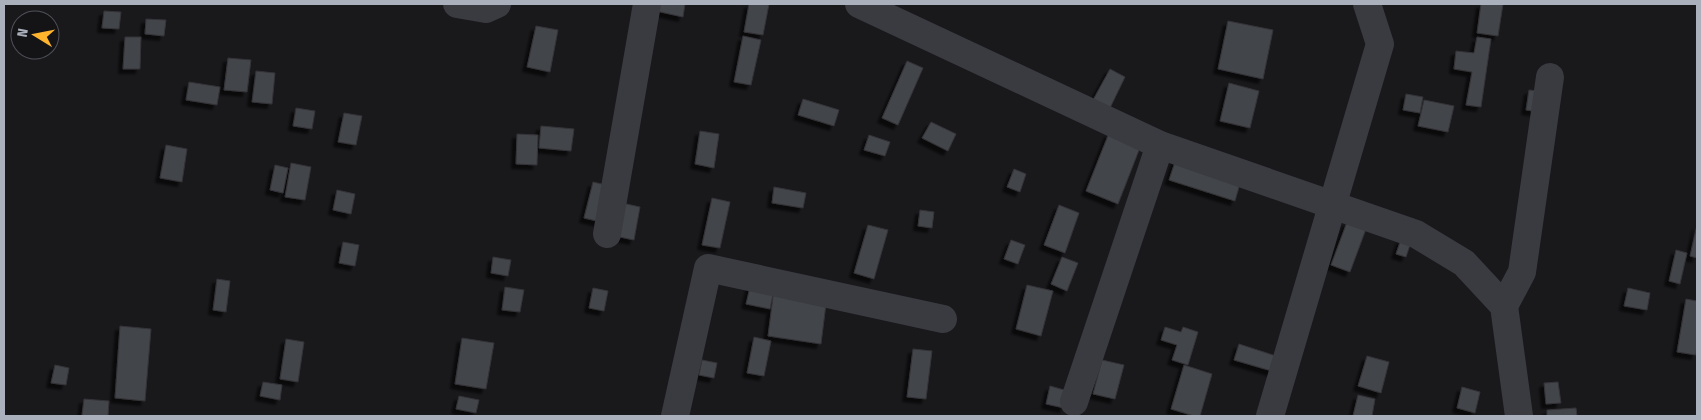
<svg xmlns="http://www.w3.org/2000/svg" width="1701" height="420" font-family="'Fira Sans Condensed',sans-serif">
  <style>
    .building { fill: #434449; stroke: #333338; filter: url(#shadow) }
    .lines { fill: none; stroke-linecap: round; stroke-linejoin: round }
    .minor { stroke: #3a3b41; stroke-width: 28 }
  </style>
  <defs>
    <filter id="shadow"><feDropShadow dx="-4.5" dy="4.5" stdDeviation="1" flood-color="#0009"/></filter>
  </defs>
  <rect width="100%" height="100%" fill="#19191c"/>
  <g class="building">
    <polygon points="657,4 685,4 683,17 656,11"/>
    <polygon points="749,4 769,4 763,35 744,32"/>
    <polygon points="1481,4 1503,4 1498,36 1477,33"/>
    <polygon points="104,11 121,12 119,29 102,28"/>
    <polygon points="146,19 166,20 164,36 145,34"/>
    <polygon points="1228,21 1273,30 1263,79 1218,69"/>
    <polygon points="536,26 558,30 550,72 527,67"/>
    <polygon points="743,36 761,40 751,85 734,82"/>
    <polygon points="125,37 141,37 140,69 123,69"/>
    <polygon points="1477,37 1491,39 1481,107 1466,105 1472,72 1454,69 1456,51 1474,53"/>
    <polygon points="228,58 251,60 247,92 224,90"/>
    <polygon points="907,61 923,68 898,125 882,118"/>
    <polygon points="1110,69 1125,77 1110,108 1093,100"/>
    <polygon points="256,71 275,73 272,104 252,102"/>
    <polygon points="189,82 220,87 217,105 186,100"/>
    <polygon points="1229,83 1259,91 1250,128 1220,121"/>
    <polygon points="1529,90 1549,92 1546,113 1526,110"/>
    <polygon points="1406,94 1423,97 1420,113 1403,110"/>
    <polygon points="803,99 839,110 834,126 798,115"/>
    <polygon points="1424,100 1454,106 1448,132 1418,126"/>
    <polygon points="296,108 315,111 312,129 293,126"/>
    <polygon points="344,113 362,116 356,145 338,142"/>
    <polygon points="931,122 956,134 948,151 922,138"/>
    <polygon points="541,126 574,129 571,151 539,148"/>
    <polygon points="700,131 719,134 714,168 695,164"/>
    <polygon points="1109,133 1141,145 1118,204 1086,191"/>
    <polygon points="517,134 538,135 537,165 516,164"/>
    <polygon points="869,135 890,142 885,156 864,150"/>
    <polygon points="166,145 187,149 182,182 160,178"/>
    <polygon points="1176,159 1241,180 1235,201 1169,180"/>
    <polygon points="291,163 311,167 305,200 285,197"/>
    <polygon points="275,165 288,168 283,193 270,190"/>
    <polygon points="1014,169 1026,174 1020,192 1007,187"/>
    <polygon points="593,182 610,186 601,222 584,218"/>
    <polygon points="774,187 806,193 803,208 772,203"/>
    <polygon points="337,190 355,194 351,214 333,210"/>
    <polygon points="712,198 730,202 720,248 702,245"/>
    <polygon points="622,203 640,207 634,240 615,236"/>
    <polygon points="1059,205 1079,213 1065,253 1044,245"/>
    <polygon points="920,210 934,212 932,228 918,226"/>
    <polygon points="1347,222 1366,229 1350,272 1331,265"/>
    <polygon points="868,225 888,230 874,279 854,273"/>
    <polygon points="1697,225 1697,258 1690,256"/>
    <polygon points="1401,239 1411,242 1406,257 1396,254"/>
    <polygon points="1011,240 1025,245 1018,264 1004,259"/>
    <polygon points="343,242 359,245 355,266 339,263"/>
    <polygon points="1676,250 1687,253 1680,284 1669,281"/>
    <polygon points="493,257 511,260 508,276 491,273"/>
    <polygon points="1062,257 1078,263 1067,291 1051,284"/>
    <polygon points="217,279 230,281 226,312 213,310"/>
    <polygon points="751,283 774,289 770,309 746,304"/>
    <polygon points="1027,285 1053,291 1041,336 1016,329"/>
    <polygon points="505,287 524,290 520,312 502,310"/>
    <polygon points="593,288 608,291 604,311 589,308"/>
    <polygon points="1628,288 1650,293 1647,310 1624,306"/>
    <polygon points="774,289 827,296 821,344 768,336"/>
    <polygon points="1686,299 1697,301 1697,344 1696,355 1677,352"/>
    <polygon points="120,326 151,329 145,401 115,398"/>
    <polygon points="1165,327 1181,332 1183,327 1198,332 1188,365 1172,360 1177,345 1161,340"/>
    <polygon points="754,337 771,341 764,376 747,373"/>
    <polygon points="462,338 494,343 486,389 455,384"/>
    <polygon points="286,339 304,342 298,382 280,379"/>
    <polygon points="1239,344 1279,357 1275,372 1234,360"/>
    <polygon points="913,349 932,351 926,399 907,397"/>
    <polygon points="1367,356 1389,362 1381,393 1358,386"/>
    <polygon points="702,360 717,363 714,378 699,375"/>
    <polygon points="1102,360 1124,365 1115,399 1093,394"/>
    <polygon points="55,365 69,368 66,385 51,383"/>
    <polygon points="1184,365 1212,374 1200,416 1194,416 1171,409"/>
    <polygon points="263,382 282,385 280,400 260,396"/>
    <polygon points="1558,382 1561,403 1546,404 1544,383"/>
    <polygon points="1050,386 1068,391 1064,408 1046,404"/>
    <polygon points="1462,387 1480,392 1475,413 1457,408"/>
    <polygon points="1358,395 1375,399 1372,416 1353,416"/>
    <polygon points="459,396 479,400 476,413 456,409"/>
    <polygon points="84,399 109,401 108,416 82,416"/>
    <polygon points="1576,408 1577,416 1547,416 1547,410"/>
  </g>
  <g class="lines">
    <g class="minor">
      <polyline points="457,4 486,9 497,4"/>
      <polyline points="859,4 1160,145 1416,234 1464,263 1504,306 1519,416"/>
      <polyline points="607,234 647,4"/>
      <polyline points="1504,306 1522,272 1550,77"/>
      <polyline points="1074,402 1160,145"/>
      <polyline points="675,416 708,268 943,319"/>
      <polyline points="1270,416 1380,44 1367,4"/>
    </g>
  </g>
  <rect width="1701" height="420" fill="none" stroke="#aab0bc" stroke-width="10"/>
  <g transform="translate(35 35) rotate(280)"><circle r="24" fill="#141417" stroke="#505259"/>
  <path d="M0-4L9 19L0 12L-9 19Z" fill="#ffb42e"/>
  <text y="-8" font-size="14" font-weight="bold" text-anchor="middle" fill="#aab0bc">N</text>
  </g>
</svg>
